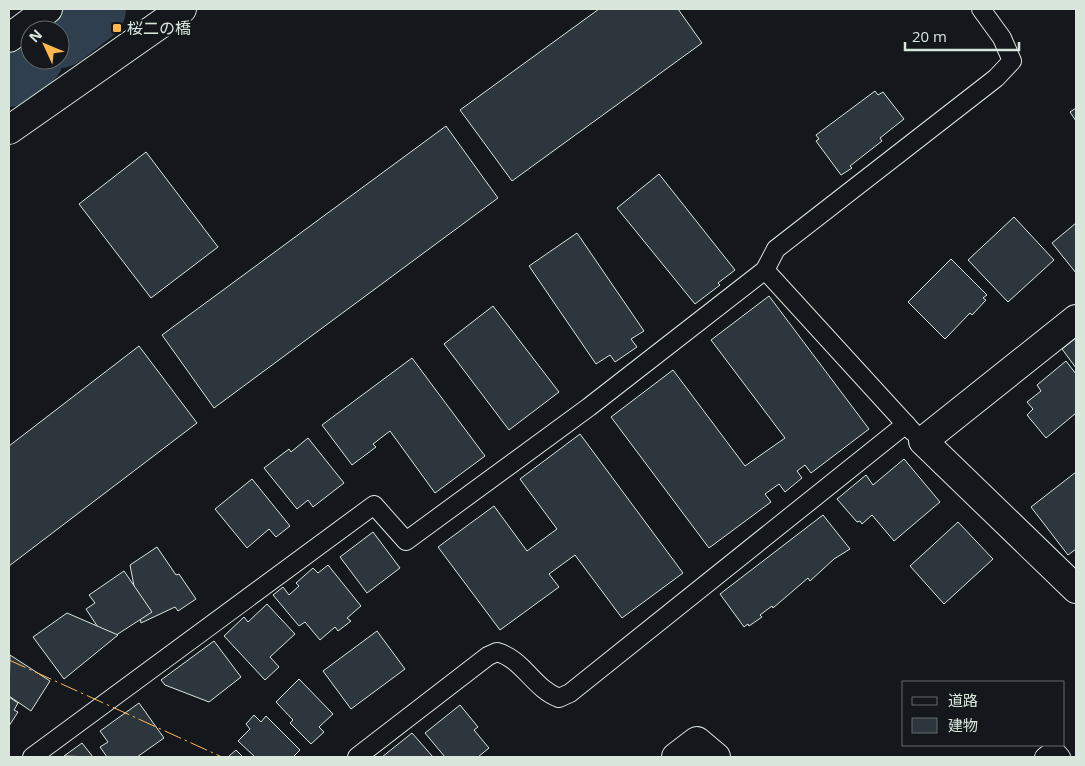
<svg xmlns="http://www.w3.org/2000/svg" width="1085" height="766" font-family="'Open Sans','Noto Sans JP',sans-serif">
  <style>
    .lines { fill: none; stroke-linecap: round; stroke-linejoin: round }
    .river { stroke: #2f3f4d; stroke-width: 68 }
    .building { fill: #2c363c; stroke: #d8e6dc }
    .lane-casing { stroke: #d8e6dc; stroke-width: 20 }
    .street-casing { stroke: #d8e6dc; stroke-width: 30 }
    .lane { stroke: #14181c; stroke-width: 18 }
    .street { stroke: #14181c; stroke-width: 28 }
    .power { stroke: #ffb74d; stroke-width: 1; stroke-dasharray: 18 4 2.5 4; stroke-linecap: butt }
    .poi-dot { fill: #ffb74d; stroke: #14181c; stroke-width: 2 }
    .labels { text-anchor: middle; stroke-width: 4; stroke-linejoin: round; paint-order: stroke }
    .poi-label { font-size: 16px; fill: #d8e6dc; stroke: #14181c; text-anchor: start }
  </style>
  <rect width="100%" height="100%" fill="#14181c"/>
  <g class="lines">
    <g class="river">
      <polyline points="60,34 92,9"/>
      <polyline points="9,73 30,56"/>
    </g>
  </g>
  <g class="building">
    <polygon points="599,9 678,9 702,43 512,181 460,110"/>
    <polygon points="875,91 878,95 883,92 904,119 880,138 882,141 850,166 852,168 841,175 816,141 819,139 816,135"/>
    <polygon points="1076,108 1076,121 1070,112"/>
    <polygon points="446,126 498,198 214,408 162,335"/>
    <polygon points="146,152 218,247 151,298 79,204"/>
    <polygon points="659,174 735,270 718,283 720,285 695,304 617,208"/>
    <polygon points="1014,217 1054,260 1008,302 968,260"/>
    <polygon points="1076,223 1076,273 1052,243"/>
    <polygon points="577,233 644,331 631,339 637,347 615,362 610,355 596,364 529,266"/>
    <polygon points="951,259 987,295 983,298 986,300 972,315 970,313 945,339 908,302"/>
    <polygon points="769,296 869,429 811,473 805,465 797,471 802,478 785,492 779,484 765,494 771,502 709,548 611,417 673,370 745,466 785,438 711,340"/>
    <polygon points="493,306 559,392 509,430 444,344"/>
    <polygon points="1076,338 1076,368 1062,349"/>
    <polygon points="139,346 197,423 9,566 9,446"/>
    <polygon points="412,358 485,456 435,493 390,431 373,444 376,447 352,465 322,425"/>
    <polygon points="1066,361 1076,374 1076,413 1046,438 1027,415 1033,409 1027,402 1041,391 1037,385"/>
    <polygon points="580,434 683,573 622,618 575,555 549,574 559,587 500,630 438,547 494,506 527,551 557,529 520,479"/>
    <polygon points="308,438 344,483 313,507 308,500 297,509 264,468 289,449 291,452"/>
    <polygon points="904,459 940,502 894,541 872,515 862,524 860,521 857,522 837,499 866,475 873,485"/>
    <polygon points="1076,472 1076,549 1068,555 1031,507"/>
    <polygon points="252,479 290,526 276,537 269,529 247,548 215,509"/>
    <polygon points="823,515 850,549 834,559 810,581 808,578 773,608 772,606 760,615 762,617 749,626 748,624 744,627 720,594"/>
    <polygon points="958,522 993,559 944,604 910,566"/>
    <polygon points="373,532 400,568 367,593 340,557"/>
    <polygon points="157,547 176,575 179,574 196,599 178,611 175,607 141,623 130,565"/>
    <polygon points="328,565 361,606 347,618 351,621 338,631 335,627 320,640 305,622 299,626 273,595 283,587 289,595 299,586 296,583 313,568 318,573"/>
    <polygon points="124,571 152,612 107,641 86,609 95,603 89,595"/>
    <polygon points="267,604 295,634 270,657 279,667 265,680 224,636 244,617 248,622"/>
    <polygon points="67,613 118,635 64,679 33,637"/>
    <polygon points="377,631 405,669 351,709 323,671"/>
    <polygon points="214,641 241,677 209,702 165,685 161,680"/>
    <polygon points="10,655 50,681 31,711 9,696"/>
    <polygon points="299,679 333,714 319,727 324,732 311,744 290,723 293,720 276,702"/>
    <polygon points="9,697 18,703 14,710 18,712 9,726"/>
    <polygon points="139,703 164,738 137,757 107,757 100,747 108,742 100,731"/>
    <polygon points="460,705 478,727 474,730 489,748 478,757 445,757 425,733"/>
    <polygon points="254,715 261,722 266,716 300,750 293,757 255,757 238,741 250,729 246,724"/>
    <polygon points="412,733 433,757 382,757"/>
    <polygon points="82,743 93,757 64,756"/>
    <polygon points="236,750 243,757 228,757"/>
  </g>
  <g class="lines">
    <g class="lane-casing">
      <g id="lane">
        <polyline points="765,270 913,432"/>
        <polyline points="32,757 374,505 406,541 589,407 765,270 776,249 996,78 1012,61 1002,38 981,9"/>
        <path d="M357 757 488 656 497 652C523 659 534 689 559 698L570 693 906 424"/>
        <polyline points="1044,757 1054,749 1061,757"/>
      </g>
    </g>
    <g class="street-casing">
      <g id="street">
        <polyline points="9,38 48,9"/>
        <polyline points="9,130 182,9"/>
        <polyline points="1076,319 923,441 1076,589"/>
        <polyline points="676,757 697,741 716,757"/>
      </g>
    </g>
    <use href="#lane" class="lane"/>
    <use href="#street" class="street"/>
    <polyline class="power" points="9,660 222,757"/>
  </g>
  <rect class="poi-dot" x="112" y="23" width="10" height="10" rx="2.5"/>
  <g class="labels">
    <g class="poi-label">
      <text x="127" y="34">桜二の橋</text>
    </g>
  </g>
  <rect width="1085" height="766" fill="none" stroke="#d8e6dc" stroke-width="20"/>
  <rect x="902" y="681" width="162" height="65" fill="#14181c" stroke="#626a69"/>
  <rect x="912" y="697" width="25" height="8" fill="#14181c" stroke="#626a69"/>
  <text x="948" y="706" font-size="15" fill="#d8e6dc">道路</text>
  <rect x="912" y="718" width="25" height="15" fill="#2c363c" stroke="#626a69"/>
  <text x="948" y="731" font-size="15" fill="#d8e6dc">建物</text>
  <g transform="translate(45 45) rotate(314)"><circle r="24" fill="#14181c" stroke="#626a69"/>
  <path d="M0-4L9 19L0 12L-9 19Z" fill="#ffb74d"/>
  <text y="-8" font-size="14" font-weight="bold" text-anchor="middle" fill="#d8e6dc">N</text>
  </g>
  <path d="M905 42v8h114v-8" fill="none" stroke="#d8e6dc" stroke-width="2.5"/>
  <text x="912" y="42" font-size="15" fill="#d8e6dc" stroke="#14181c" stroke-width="4" paint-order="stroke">20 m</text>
</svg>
